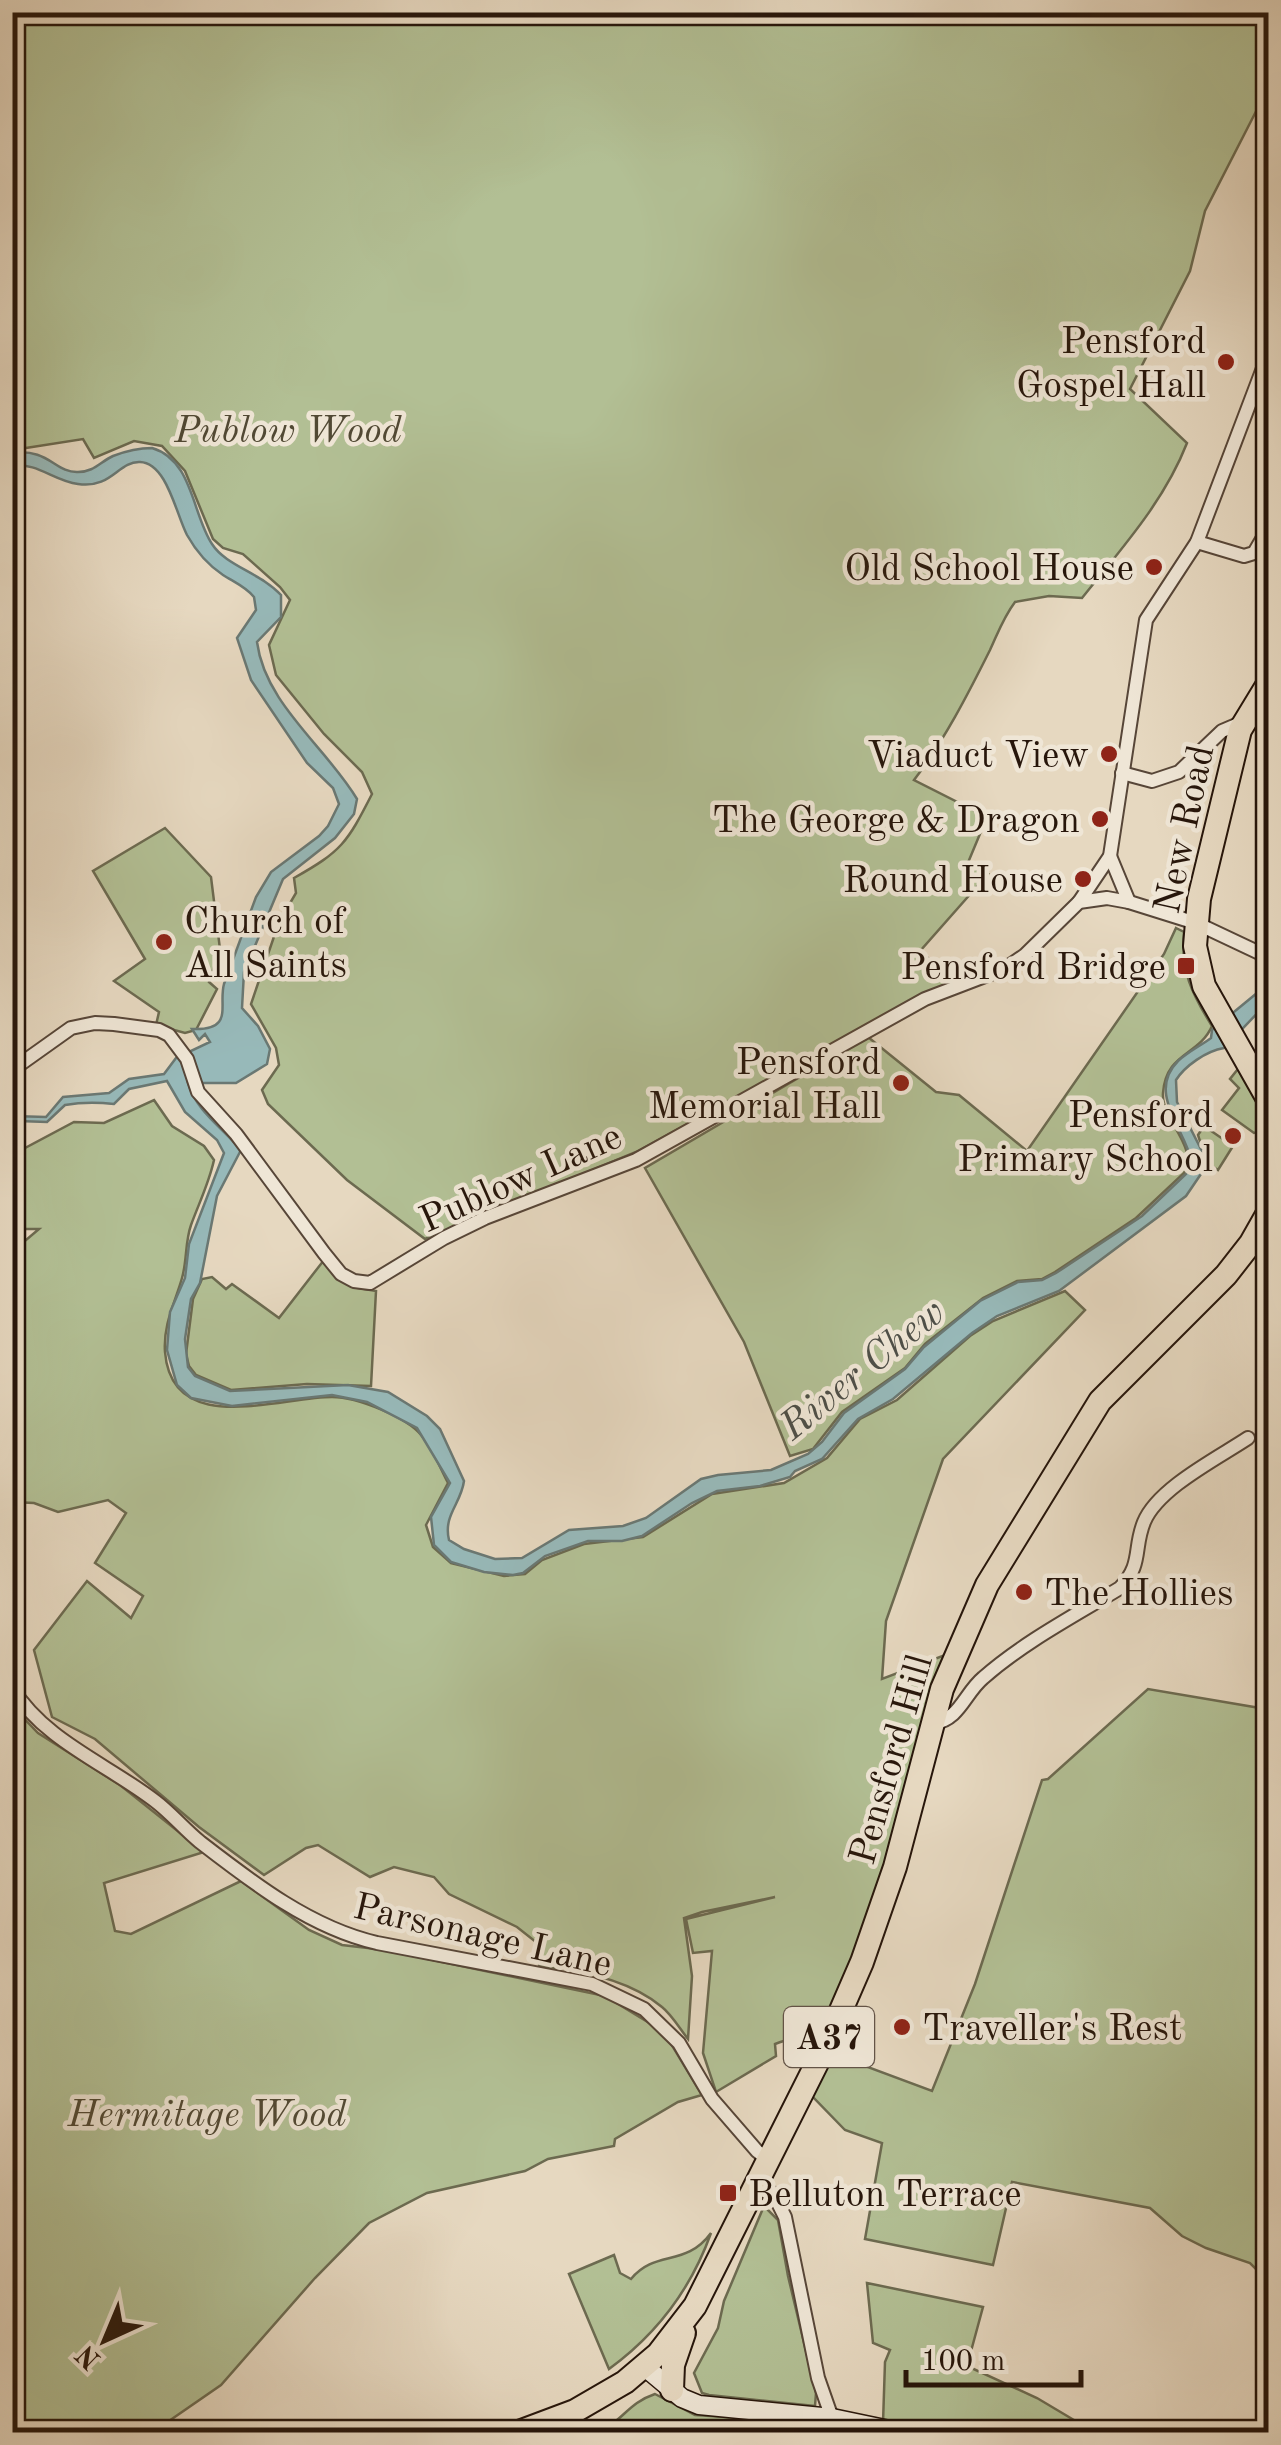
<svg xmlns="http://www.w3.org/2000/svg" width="1281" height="2445" font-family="'Old Standard TT',serif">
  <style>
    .green { fill: #b2bf94; stroke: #6c6a50; stroke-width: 2.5 }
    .water { fill: #97b9b9; stroke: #6a7873; stroke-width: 2.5 }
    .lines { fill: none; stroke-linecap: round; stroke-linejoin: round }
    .minor-casing { stroke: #574638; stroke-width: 16 }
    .secondary-casing { stroke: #27160b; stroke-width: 21 }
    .trunk-casing { stroke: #27160b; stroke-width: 26 }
    .minor { stroke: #efe6d6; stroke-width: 12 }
    .secondary { stroke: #efe6d6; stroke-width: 18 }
    .trunk { stroke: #e6d8c0; stroke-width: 22 }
    .poi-dot { fill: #8f2418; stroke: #efe6d6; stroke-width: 4 }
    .labels { text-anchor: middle; stroke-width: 9; stroke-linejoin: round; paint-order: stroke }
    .shield { fill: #efe6d6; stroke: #635448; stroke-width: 2.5 }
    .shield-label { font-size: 35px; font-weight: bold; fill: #27160b }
    .poi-label { font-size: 38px; fill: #27160b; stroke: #efe6d6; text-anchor: end }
    .park-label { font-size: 38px; font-style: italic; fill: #514934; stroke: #efe6d6 }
    .street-label { font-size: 38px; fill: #27160b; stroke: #efe6d6 }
    .water-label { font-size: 40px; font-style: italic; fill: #4e4f48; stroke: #efe6d6 }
  </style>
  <rect width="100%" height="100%" fill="#e6d8c0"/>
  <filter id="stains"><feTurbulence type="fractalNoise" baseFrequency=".002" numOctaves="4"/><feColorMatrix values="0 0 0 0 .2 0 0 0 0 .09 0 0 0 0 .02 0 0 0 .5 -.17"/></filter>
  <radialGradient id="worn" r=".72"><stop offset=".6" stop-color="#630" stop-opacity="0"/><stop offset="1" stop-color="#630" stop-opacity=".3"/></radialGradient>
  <g class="green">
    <path d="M12 13H1268V88L1205 211 1190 271 1130 389 1187 443C1164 502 1121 549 1082 598L1049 596 1015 602C1003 618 998 633 990 650 968 694 944 741 914 780L987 817 967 865 988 874 921 950 951 983 917 997 788 1068 779 1062 772 1069 771 1079 636 1152 425 1239 347 1180 268 1104 262 1090 279 1065 276 1048 251 1004 279 922 296 893 294 878C342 851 347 843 372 794L362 772 324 734 276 675 269 645 290 600 280 587 243 554 223 548 213 539 185 471 162 446 134 441 94 458 83 439 13 450Z"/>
    <polygon points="165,828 211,877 220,949 209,982 217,989 196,1030 185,1033 156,1025 159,1012 114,981 145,959 93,871"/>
    <path d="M1176 928 1184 932C1180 970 1192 994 1212 1026 1199 1056 1166 1052 1163 1093 1161 1121 1199 1145 1184 1173L1136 1218 1055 1272 1042 1279 1017 1281 983 1298 925 1344 905 1368 842 1412 813 1449 790 1456 744 1342 645 1168 868 1037 936 1092 959 1095 1027 1151 1164 954Z"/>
    <polygon points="1238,1069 1264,1113 1268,1130 1254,1133 1222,1110 1239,1088 1230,1079"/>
    <path d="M154 1100 172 1126 204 1146 214 1160C209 1183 199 1203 191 1225 185 1242 187 1261 182 1278 175 1303 163 1324 165 1352 172 1438 278 1397 332 1397 357 1397 407 1417 422 1436 433 1449 440 1468 448 1483L426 1525 433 1547 451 1563 504 1576 525 1574 542 1560 584 1544 643 1537 712 1494 784 1483 827 1458 860 1419 897 1400 970 1336 993 1321 1065 1291 1085 1310 943 1459 886 1621 882 1679 945 1655C929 1711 851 2002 818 2026 806 2035 788 2039 775 2044L776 2056 716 2092 703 2053 712 1951 693 1953 686 1919 775 1897 702 1912 684 1918 692 1976 688 2039C680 2029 672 2015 662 2007 630 1980 580 1970 539 1966L541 1946 517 1927 449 1894 434 1877 394 1867 370 1877 318 1845 306 1848 264 1875 199 1827 95 1739 52 1717 34 1650 87 1581 131 1618 143 1596 95 1563 126 1513 108 1500 58 1512 34 1503 13 1502V1251L39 1229H13L12 1155 74 1122 104 1123Z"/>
    <polygon points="1204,1126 1233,1146 1218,1170 1207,1163 1198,1135"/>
    <polygon points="324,1260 353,1287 376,1291 371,1386 307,1384 231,1390 196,1375 189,1366 186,1354 193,1299 202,1279 212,1277 226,1289 232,1284 279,1318"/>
    <polygon points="1268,1654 1268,2281 1250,2263 1206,2248 1182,2236 1150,2208 1012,2182 993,2265 865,2239 882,2143 845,2130 812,2096 833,2054 932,2091 975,1984 1042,1780 1048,1779 1148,1689 1260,1708"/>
    <polygon points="12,1706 38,1733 120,1785 204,1852 104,1883 115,1931 131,1934 241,1881 309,1930 342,1945 385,1950 605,1996 664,2032 702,2095 678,2102 615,2139 614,2146 548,2159 525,2171 427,2193 369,2223 315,2278 221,2385 153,2432 13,2432"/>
    <polygon points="764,2206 778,2220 788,2276 816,2393 815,2406 709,2395 702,2393 694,2373 718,2328 724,2301"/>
    <path d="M711 2233C691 2289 657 2334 609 2369L569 2274 614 2255 620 2273 631 2279C656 2249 685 2268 711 2233Z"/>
    <polygon points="867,2283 983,2307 967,2366 1037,2398 1094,2432 934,2432 883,2423 885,2362 890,2350 873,2343"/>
    <path d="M655 2394 695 2415 815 2423 820 2432H594C622 2425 625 2404 655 2394Z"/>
  </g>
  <path class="water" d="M152 448C193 460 192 514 212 544 226 566 261 573 281 595V617L257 642C265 704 326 747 357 799L354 814 335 838 283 879 244 972 242 1008 258 1026 270 1049 267 1064 236 1083H188C196 1111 223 1128 241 1150L217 1196 200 1283 191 1299 185 1339 188 1367 195 1376 230 1391 348 1385 388 1392 427 1416 440 1429 464 1481C461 1504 443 1515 449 1540L464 1549 495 1559 522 1558 569 1530 623 1526 646 1518 701 1479 718 1475 771 1470 808 1454 822 1442 844 1413 905 1369 924 1347 980 1301 1018 1282 1042 1280 1056 1273 1142 1216 1186 1174 1192 1163C1186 1130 1146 1093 1178 1061 1188 1052 1200 1046 1211 1038L1212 1030 1268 984V1002L1224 1048C1206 1051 1185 1066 1176 1080L1177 1102 1205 1157 1203 1171 1186 1196 1059 1291 997 1316 972 1333 893 1399 858 1419 822 1459 795 1471 790 1477 760 1486 717 1491 692 1503 642 1536 622 1541H588L545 1556 523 1573 513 1575 484 1572 451 1562 434 1545 431 1517 450 1483 417 1428 367 1402 332 1395 232 1406 191 1398 177 1385 167 1350 170 1312 185 1278 189 1244 224 1153 217 1140 185 1112 167 1081 129 1089 114 1104C96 1102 82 1102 65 1105L47 1122 18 1121 13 1124V1116L46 1117 63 1097 109 1093 129 1079 164 1074 176 1058 210 1042 205 1034 199 1040 192 1029C235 1031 218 1005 224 984L256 897 271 872 319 836 328 826 339 804 333 788 307 763 251 680 237 638 256 610 254 597C246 587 234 582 223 575 208 565 196 551 187 535 176 514 167 463 140 462 118 461 112 489 78 484 54 481 37 462 13 466L12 453C49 448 55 473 78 472 94 472 100 462 113 456 126 451 138 448 152 448Z"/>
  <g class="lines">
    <g class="minor-casing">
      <g id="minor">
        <polyline points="1197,542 1244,556 1254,553 1268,529"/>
        <polyline points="1122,773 1152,781 1179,772 1222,731 1243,722"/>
        <polyline points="1110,856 1129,902"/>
        <polyline points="1079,902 1110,856 1146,620 1197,542 1268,355"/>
        <polyline points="12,1070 71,1028 95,1023 114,1024 159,1030 169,1035 187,1059 198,1092 236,1134 324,1253 341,1274 354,1281 370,1283 444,1238 485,1218 636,1160 925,999 1006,968 1025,955 1079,902 1107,898 1129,902 1196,923 1268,957"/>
        <path d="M12 1688C45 1741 107 1764 155 1801 171 1813 184 1829 200 1842 253 1883 311 1928 377 1943L592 1984 644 2009 679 2043 712 2099 757 2151 767 2159"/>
        <path d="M934 1723C959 1720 965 1693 983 1678 1024 1642 1074 1616 1120 1588 1143 1564 1133 1549 1144 1522 1158 1488 1218 1458 1248 1438"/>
        <polyline points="773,2193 785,2217 818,2378 832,2418"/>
      </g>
    </g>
    <g class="secondary-casing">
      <polyline id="secondary" points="645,2367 682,2398 699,2405 832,2418 899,2432"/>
    </g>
    <g class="trunk-casing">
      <g id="trunk">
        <polyline points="1268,684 1240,730 1199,899 1195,946 1204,986 1268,1099"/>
        <polyline points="672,2390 673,2365 684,2333"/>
        <polyline points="519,2432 575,2411 625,2382 658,2354 695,2306 826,2045 862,1962 895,1867 942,1689 987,1585 1100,1401 1226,1275 1251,1243 1268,1213"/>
      </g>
    </g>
    <use href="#minor" class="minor"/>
    <use href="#secondary" class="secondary"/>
    <use href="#trunk" class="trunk"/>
  </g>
  <g class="poi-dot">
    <circle cx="1226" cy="362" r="10"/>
    <circle cx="1154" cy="567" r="10"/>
    <circle cx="1109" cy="754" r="10"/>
    <circle cx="1100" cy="819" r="10"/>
    <circle cx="1083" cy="879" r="10"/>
    <circle cx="164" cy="942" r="10"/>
    <rect x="1176" y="956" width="20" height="20" rx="5"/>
    <circle cx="901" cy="1083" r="10"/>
    <circle cx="1233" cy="1136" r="10"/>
    <circle cx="1024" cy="1592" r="10"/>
    <circle cx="902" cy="2027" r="10"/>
    <rect x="718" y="2183" width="20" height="20" rx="5"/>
  </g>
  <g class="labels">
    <rect class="shield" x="784" y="2007" width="90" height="60" rx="8"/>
    <g class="shield-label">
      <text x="829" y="2049">A37</text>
    </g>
    <g class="poi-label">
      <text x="1206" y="353">Pensford<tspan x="1206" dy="44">Gospel Hall</tspan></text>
      <text x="1134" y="580">Old School House</text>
      <text x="1089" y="767">Viaduct View</text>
      <text x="1080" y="832">The George &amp; Dragon</text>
      <text x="1063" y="892">Round House</text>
      <text x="184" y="933" text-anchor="start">Church of<tspan x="184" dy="44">All Saints</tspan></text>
      <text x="1166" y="979">Pensford Bridge</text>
      <text x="881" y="1074">Pensford<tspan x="881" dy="44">Memorial Hall</tspan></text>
      <text x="1213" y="1127">Pensford<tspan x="1213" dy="44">Primary School</tspan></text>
      <text x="1044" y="1605" text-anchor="start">The Hollies</text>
      <text x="922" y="2040" text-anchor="start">Traveller's Rest</text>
      <text x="748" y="2206" text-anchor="start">Belluton Terrace</text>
    </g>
    <g class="park-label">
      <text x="288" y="442">Publow Wood</text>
      <text x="207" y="2126">Hermitage Wood</text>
    </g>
    <g class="street-label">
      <text transform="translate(1183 829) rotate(-78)" y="13">New Road</text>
      <text transform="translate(520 1177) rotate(-24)" y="13">Publow Lane</text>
      <text transform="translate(890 1759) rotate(-74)" y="13">Pensford Hill</text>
      <text transform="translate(483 1934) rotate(13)" y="13">Parsonage Lane</text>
    </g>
    <g class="water-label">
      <text transform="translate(861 1368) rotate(-39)" y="14">River Chew</text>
    </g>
  </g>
  <rect width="1281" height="2445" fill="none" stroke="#e6d8c0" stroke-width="50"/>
  <rect x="15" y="15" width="1251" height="2415" fill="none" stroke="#27160b" stroke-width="5"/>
  <rect x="25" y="25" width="1231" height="2395" fill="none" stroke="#27160b" stroke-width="2.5"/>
  <g transform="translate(105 2340) rotate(224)" stroke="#efe6d6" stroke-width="8" paint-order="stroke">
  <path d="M0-8L18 38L0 25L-18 38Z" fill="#27160b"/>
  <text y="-15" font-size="28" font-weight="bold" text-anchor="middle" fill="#27160b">N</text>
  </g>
  <path d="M906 2370v15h175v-15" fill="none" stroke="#27160b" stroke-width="5"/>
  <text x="921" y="2370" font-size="30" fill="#27160b" stroke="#efe6d6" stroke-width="8" paint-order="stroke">100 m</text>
  <rect width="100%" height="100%" filter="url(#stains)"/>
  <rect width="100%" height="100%" fill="url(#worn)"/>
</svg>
